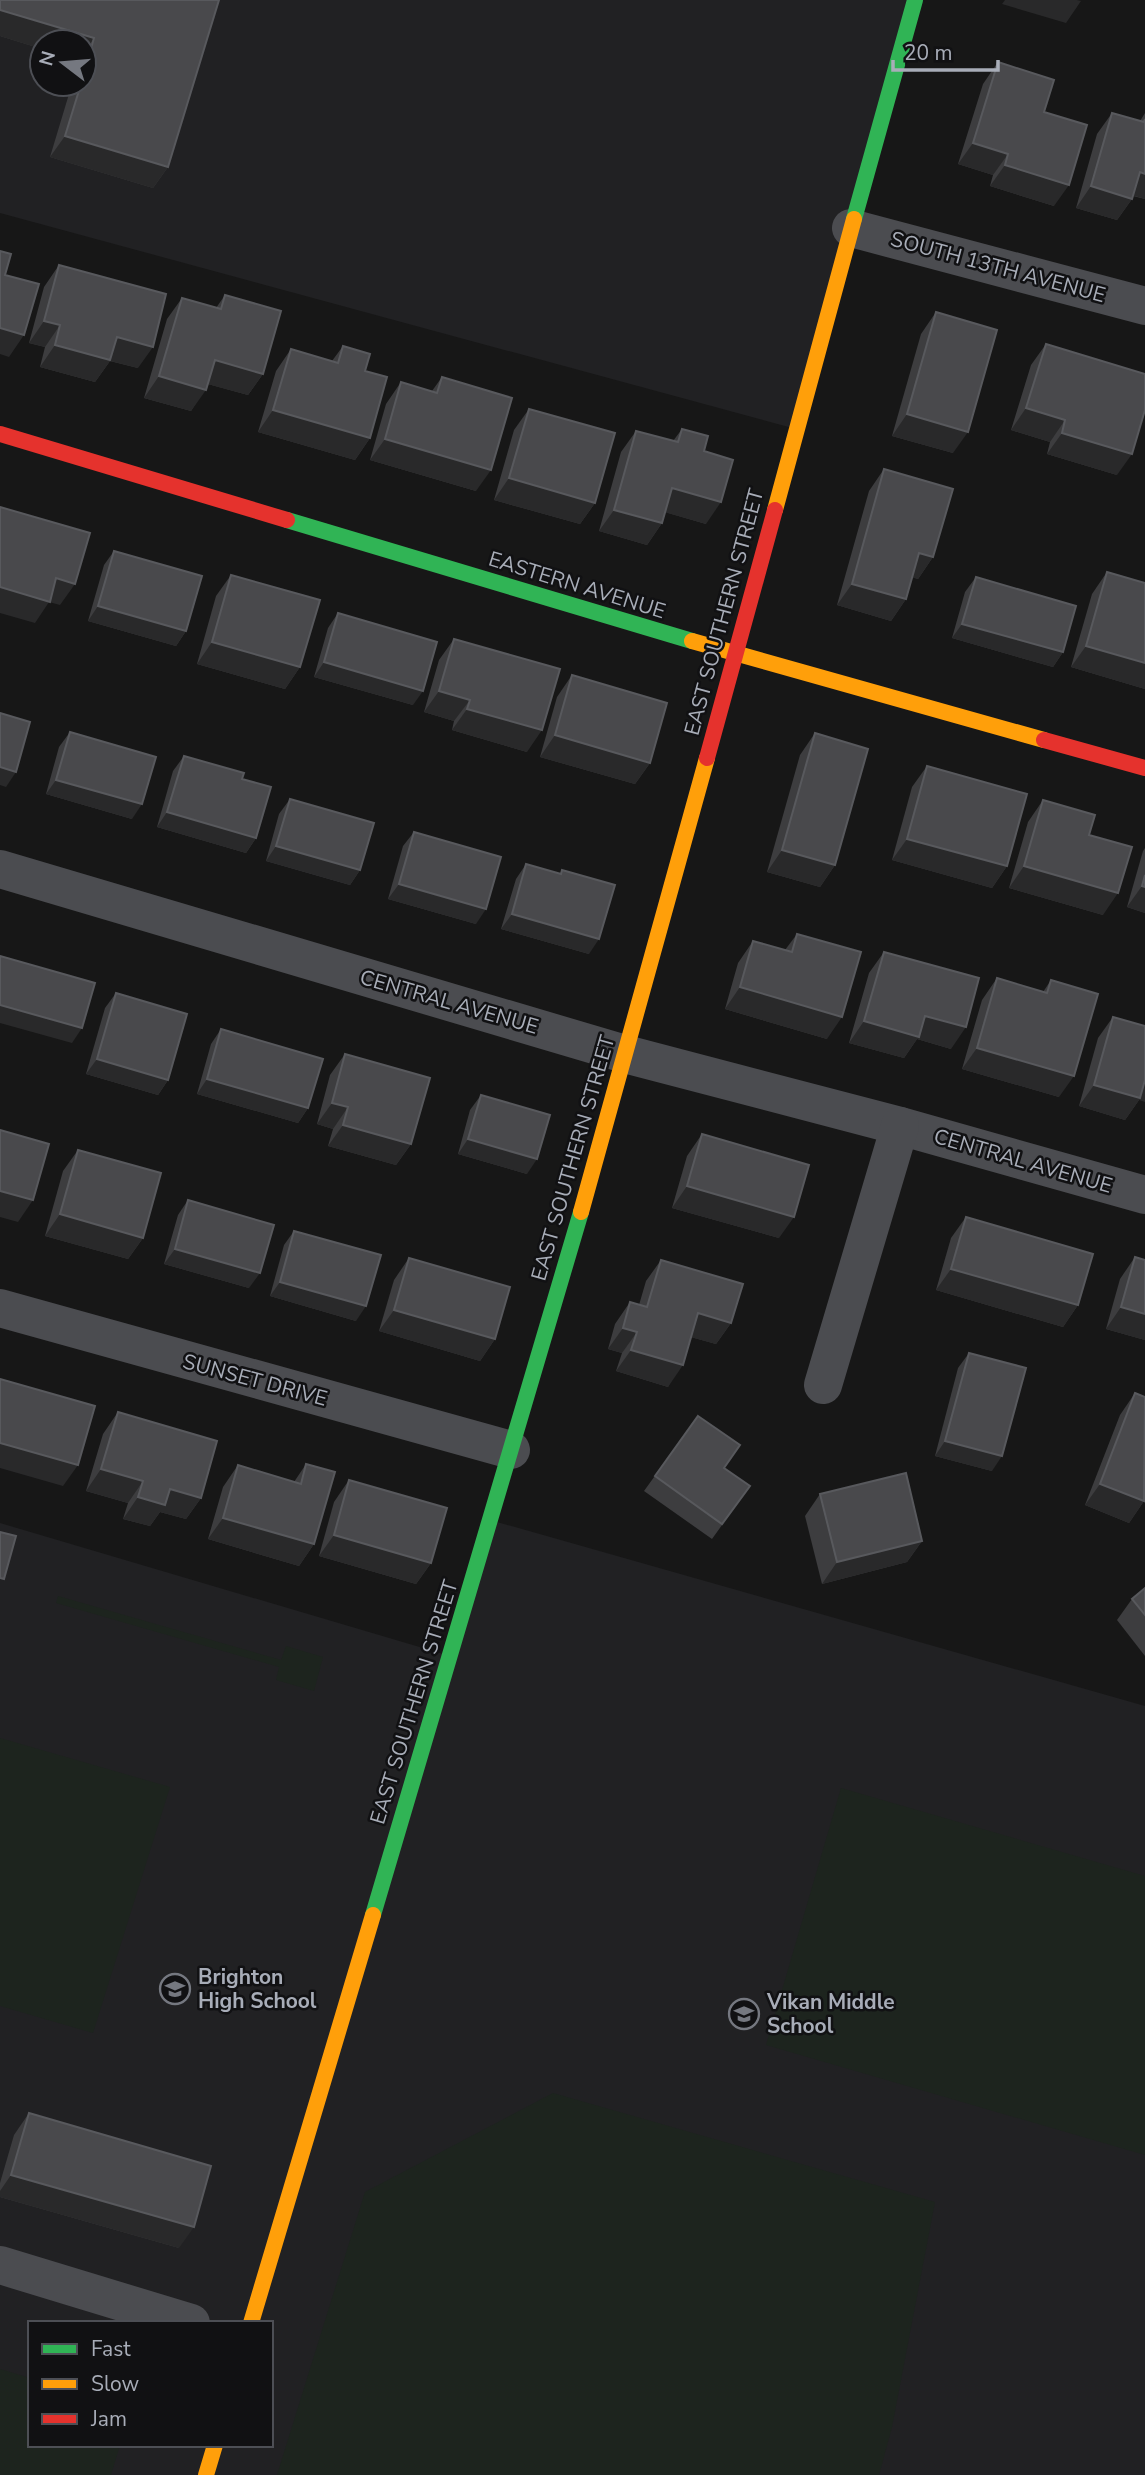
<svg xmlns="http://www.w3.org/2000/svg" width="1145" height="2475" font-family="'Nunito Sans',sans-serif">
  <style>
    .built { fill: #212123; fill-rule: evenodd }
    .grass { fill: #1d241e }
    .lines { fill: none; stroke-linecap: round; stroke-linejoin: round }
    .street { stroke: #4b4c50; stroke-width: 38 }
    .fast { stroke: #30b455; stroke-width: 16 }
    .slow { stroke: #ff9f0a; stroke-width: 16 }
    .jam { stroke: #e5322d; stroke-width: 16 }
    .wall { fill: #3d3d3f }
    .shaded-wall { fill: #29292a }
    .building { fill: #49494c; stroke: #58595d; stroke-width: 2 }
    .labels { text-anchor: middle; stroke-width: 5; stroke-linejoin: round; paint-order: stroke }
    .street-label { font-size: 21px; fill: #a8adb8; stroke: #111113 }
    .poi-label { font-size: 21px; font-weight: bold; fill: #a8adb8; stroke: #111113; text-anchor: start }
  </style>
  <rect width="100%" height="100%" fill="#171717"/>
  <g class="built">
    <path d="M0 0H915L796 429 0 213ZM42 42H84V84H42Z"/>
    <path d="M490 1520 1145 1706V2475H0V1523L450 1656ZM30 2323H271V2445H30Z"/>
  </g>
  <g class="grass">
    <polygon points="58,1596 281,1660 286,1646 323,1657 314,1691 276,1680 279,1667 56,1603"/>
    <polygon points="0,1738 170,1787 93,2033 0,2006"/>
    <polygon points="841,1788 1145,1876 1145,2155 766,2045"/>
    <polygon points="553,2093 935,2202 892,2427 879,2475 277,2475 365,2192"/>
    <polygon points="0,2369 30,2378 30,2445 120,2445 111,2475 0,2475"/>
  </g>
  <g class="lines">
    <g class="street">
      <polyline points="851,228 1145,306"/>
      <polyline points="0,869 625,1054 900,1126 1145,1195"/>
      <polyline points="0,1308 511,1450"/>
      <polyline points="823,1385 900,1126"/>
      <polyline points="0,2265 191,2323"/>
    </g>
    <g class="fast">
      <polyline points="854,219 915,0"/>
      <polyline points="287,520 692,641"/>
      <polyline points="373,1915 581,1212"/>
    </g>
    <g class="slow">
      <polyline points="775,510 854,219"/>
      <polyline points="692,641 1044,740"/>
      <polyline points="581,1212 707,758"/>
      <polyline points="251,2323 373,1915"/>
      <polyline points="206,2475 215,2445"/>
    </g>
    <g class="jam">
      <polyline points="0,434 287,520"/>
      <polyline points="1044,740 1145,768"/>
      <polyline points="707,758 775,510"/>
    </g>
  </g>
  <g class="wall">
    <polygon points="0,0 219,0 168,167 153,188 50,157 72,84 84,84 84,42 42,49 0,36"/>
    <polygon points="998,62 1044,112 1054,206 990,186 993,175 958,164 983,84"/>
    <polygon points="1112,113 1140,121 1145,113 1145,199 1133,196 1132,199 1117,220 1076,208 1097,134"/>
    <polygon points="59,265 138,368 110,361 95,382 40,367 45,347 29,343 44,287"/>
    <polygon points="225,295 263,374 248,395 208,384 191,411 144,398 167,319 182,298 216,308"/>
    <polygon points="936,312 953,453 892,436 921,334"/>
    <polygon points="1046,344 1117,475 1047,454 1050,442 1011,430 1031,365"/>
    <polygon points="343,346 365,371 370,438 355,460 258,432 276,371 291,349 332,361"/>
    <polygon points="442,377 476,491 370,460 386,404 401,382 432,391"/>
    <polygon points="529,409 595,503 580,524 494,500 514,430"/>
    <polygon points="682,429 704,451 706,524 665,512 662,523 647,545 599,531 621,452 636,431 673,441"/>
    <polygon points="884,469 933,557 918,579 912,577 906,599 891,621 837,605 869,491"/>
    <polygon points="114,551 186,631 176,646 88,621 104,565"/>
    <polygon points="1107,572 1145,583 1145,689 1071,667 1092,594"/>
    <polygon points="231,575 300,667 285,689 197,664 216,596"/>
    <polygon points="976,577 1063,652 1053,667 952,638 965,592"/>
    <polygon points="338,613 413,705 314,677 328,628"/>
    <polygon points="454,639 527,752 452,730 454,721 424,712 439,660"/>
    <polygon points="572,675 650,763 635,784 540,757 557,697"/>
    <polygon points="70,732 132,819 46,794 59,747"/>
    <polygon points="815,733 835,865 820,887 767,872 800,755"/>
    <polygon points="184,756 242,779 256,838 246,853 157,827 173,771"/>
    <polygon points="927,766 1007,866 992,888 892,860 912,787"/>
    <polygon points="290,799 360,870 350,885 266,861 279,814"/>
    <polygon points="1043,800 1089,835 1103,915 1009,888 1028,822"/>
    <polygon points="414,832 476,924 388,899 403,846"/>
    <polygon points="1145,848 1145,913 1127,907 1143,851"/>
    <polygon points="526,864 560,874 562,870 589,954 501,929 516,879"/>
    <polygon points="797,934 827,1039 725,1009 738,963 753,941 785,950"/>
    <polygon points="884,952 951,1049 917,1039 904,1058 849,1043 869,973"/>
    <polygon points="997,978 1043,992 1051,980 1059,1097 962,1069 982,1000"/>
    <polygon points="116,993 168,1080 158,1095 86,1074 105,1008"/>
    <polygon points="1113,1017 1139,1100 1125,1120 1079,1106 1098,1038"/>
    <polygon points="221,1029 308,1108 298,1123 197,1094 211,1044"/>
    <polygon points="345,1054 411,1144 396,1165 328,1146 333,1129 317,1124 330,1075"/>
    <polygon points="481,1095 527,1174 458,1154 470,1110"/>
    <polygon points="702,1134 779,1238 672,1208 687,1156"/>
    <polygon points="78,1150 143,1238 128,1259 45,1236 63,1171"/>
    <polygon points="188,1200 249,1288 164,1264 178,1215"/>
    <polygon points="966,1217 1078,1305 1063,1327 936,1290 951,1238"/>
    <polygon points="294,1231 356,1321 270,1296 284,1245"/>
    <polygon points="1135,1257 1145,1340 1106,1329 1120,1279"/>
    <polygon points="409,1258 495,1339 480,1361 379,1331 394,1280"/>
    <polygon points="661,1260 731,1323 716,1344 691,1337 668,1387 616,1371 622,1353 608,1349 615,1324 630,1302 639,1305 646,1281"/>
    <polygon points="969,1353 992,1471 935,1456 958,1368"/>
    <polygon points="1135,1393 1144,1501 1129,1523 1085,1505 1120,1415"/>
    <polygon points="118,1412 201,1498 186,1519 160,1512 150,1526 123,1519 128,1503 86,1491 103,1434"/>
    <polygon points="698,1416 724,1468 750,1486 712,1539 644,1491"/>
    <polygon points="306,1464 314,1544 299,1566 208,1539 223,1487 238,1465 294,1482"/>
    <polygon points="349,1480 431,1563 416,1584 319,1556 334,1502"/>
    <polygon points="820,1494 922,1541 907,1562 822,1584 805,1516"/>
    <polygon points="1145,1588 1145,1656 1117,1620 1132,1599"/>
    <polygon points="29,2113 179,2248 0,2197 0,2183 14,2135"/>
  </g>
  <g class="shaded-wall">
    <polygon points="1005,0 1077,0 1081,1 1066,23 1002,4"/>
    <polygon points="0,10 94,38 84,53 84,42 42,42 42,49 0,36"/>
    <polygon points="65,136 168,167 153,188 50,157"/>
    <polygon points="973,143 1008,154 993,175 958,164"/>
    <polygon points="1005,165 1069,185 1054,206 990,186"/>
    <polygon points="1140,172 1145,174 1145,199 1125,193"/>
    <polygon points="1091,186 1132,199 1117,220 1076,208"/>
    <polygon points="44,321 60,325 45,347 29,343"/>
    <polygon points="0,328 24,335 9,357 0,354"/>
    <polygon points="117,337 153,347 138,368 110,361 95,382 40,367 55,345"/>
    <polygon points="215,360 263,374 248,395 200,382"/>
    <polygon points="159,376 206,390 191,411 144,398"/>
    <polygon points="1026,408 1065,420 1050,442 1011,430"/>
    <polygon points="273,410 370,438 355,460 258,432"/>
    <polygon points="907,414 968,432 953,453 892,436"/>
    <polygon points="1062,433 1132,454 1117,475 1047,454"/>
    <polygon points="385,439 491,470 476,491 370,460"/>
    <polygon points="509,478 595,503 580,524 494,500"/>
    <polygon points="672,488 721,502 706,524 657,510"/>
    <polygon points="614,510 662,523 647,545 599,531"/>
    <polygon points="919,553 933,557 918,579 904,575"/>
    <polygon points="56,578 75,584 60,605 49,602 35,623 0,613 0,587"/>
    <polygon points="852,584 906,599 891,621 837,605"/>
    <polygon points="98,606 186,631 176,646 88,621"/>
    <polygon points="962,624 1063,652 1053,667 952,638"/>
    <polygon points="212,642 300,667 285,689 197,664"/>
    <polygon points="1086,646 1145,663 1145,689 1071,667"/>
    <polygon points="324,662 423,691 413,705 314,677"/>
    <polygon points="439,691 470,700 454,721 424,712"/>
    <polygon points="467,709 542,730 527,752 452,730"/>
    <polygon points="555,735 650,763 635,784 540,757"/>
    <polygon points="0,767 16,772 6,787 0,785"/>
    <polygon points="56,780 142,804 132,819 46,794"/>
    <polygon points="167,812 256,838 246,853 157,827"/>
    <polygon points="907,839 1007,866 992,888 892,860"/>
    <polygon points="276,846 360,870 350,885 266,861"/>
    <polygon points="782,850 835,865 820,887 767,872"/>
    <polygon points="1024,866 1118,893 1103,915 1009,888"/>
    <polygon points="399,884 486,909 476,924 388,899"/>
    <polygon points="1142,886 1145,887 1145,913 1127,907"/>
    <polygon points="512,914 599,939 589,954 501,929"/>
    <polygon points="740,987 842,1017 827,1039 725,1009"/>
    <polygon points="0,1005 82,1028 72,1043 0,1023"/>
    <polygon points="925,1016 966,1027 951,1049 917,1039 904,1058 849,1043 864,1021"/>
    <polygon points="977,1048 1074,1076 1059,1097 962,1069"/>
    <polygon points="97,1059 168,1080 158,1095 86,1074"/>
    <polygon points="1145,1078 1145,1102 1139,1100 1125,1120 1079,1106 1094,1085"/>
    <polygon points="207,1079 308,1108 298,1123 197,1094"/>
    <polygon points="332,1103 348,1107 333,1129 317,1124"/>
    <polygon points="343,1125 411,1144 396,1165 328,1146"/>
    <polygon points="468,1139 537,1159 527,1174 458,1154"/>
    <polygon points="687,1186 794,1217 779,1238 672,1208"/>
    <polygon points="0,1191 33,1200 18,1222 0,1217"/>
    <polygon points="60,1214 143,1238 128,1259 45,1236"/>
    <polygon points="175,1249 260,1273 249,1288 164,1264"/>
    <polygon points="951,1269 1078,1305 1063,1327 936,1290"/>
    <polygon points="280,1282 366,1306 356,1321 270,1296"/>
    <polygon points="1121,1307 1145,1314 1145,1340 1106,1329"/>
    <polygon points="394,1310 495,1339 480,1361 379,1331"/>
    <polygon points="698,1313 731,1323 716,1344 683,1335"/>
    <polygon points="623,1328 637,1332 622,1353 608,1349"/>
    <polygon points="631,1350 683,1365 668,1387 616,1371"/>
    <polygon points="945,1441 1002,1456 992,1471 935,1456"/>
    <polygon points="0,1443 78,1465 63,1486 0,1468"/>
    <polygon points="101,1469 143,1481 128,1503 86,1491"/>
    <polygon points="1100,1484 1144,1501 1129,1523 1085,1505"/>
    <polygon points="170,1489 201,1498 186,1519 160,1512 150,1526 123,1519 138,1497"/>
    <polygon points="223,1518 314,1544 299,1566 208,1539"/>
    <polygon points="334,1535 431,1563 416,1584 319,1556"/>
    <polygon points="922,1541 907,1562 822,1584 837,1562"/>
    <polygon points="11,2175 194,2227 179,2248 0,2197 0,2191"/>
  </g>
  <g class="building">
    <polygon points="0,0 219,0 168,167 65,136 81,84 84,84 84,73 94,38 0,10"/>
    <polygon points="998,62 1054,80 1044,112 1087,125 1069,185 1005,165 1008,154 973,143"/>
    <polygon points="1112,113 1144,122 1145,119 1145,174 1140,172 1132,199 1091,186"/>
    <polygon points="0,251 11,254 5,275 39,284 24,335 0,328"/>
    <polygon points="59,265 166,294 153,347 117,337 110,360 55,345 60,325 44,321"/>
    <polygon points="225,295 281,311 263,374 215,360 206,390 159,376 182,298 221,309"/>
    <polygon points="936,312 997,330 968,432 907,414"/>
    <polygon points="1046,344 1145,374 1145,410 1132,454 1062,433 1065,420 1026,408"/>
    <polygon points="343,346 370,354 365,371 387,377 370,438 273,410 291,349 338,363"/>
    <polygon points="442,377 512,398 491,470 385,439 401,382 437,393"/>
    <polygon points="529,409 615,433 595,503 509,478"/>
    <polygon points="682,429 708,436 704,451 733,460 721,502 672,488 662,523 614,510 636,431 678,442"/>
    <polygon points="884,469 953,489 933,557 919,553 906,599 852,584"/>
    <polygon points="0,507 90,533 75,584 56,578 50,602 0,587"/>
    <polygon points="114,551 202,576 186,631 98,606"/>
    <polygon points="1107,572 1145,583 1145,663 1086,646"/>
    <polygon points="231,575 320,600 300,667 212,642"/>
    <polygon points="976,577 1076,606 1063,652 962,624"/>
    <polygon points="338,613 437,642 423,691 324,662"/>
    <polygon points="454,639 560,669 542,730 467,709 470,700 439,691"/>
    <polygon points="572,675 667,703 650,763 555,735"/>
    <polygon points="0,713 30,722 16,772 0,767"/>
    <polygon points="70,732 156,757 142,804 56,780"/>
    <polygon points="815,733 868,749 835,865 782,850"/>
    <polygon points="184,756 244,773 242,779 271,787 256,838 167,812"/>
    <polygon points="927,766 1027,794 1007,866 907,839"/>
    <polygon points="290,799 374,823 360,870 276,846"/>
    <polygon points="1043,800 1095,815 1089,835 1132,847 1118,893 1024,866"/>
    <polygon points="414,832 501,857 486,909 399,884"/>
    <polygon points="526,864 561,874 562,870 615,885 599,939 512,914"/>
    <polygon points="1145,875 1145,887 1142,886"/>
    <polygon points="797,934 861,952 842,1017 740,987 753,941 792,952"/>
    <polygon points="884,952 979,978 966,1027 925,1016 919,1037 864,1021"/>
    <polygon points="0,956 95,983 82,1028 0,1005"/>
    <polygon points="997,978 1047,993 1051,980 1098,994 1074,1076 977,1048"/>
    <polygon points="116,993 187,1014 168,1080 97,1059"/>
    <polygon points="1113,1017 1145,1026 1145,1080 1140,1098 1094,1085"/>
    <polygon points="221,1029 323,1059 308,1108 207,1079"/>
    <polygon points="345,1054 430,1078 411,1144 343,1125 348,1107 332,1103"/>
    <polygon points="481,1095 550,1115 537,1159 468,1139"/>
    <polygon points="0,1130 49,1144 33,1200 0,1191"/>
    <polygon points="702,1134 809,1165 794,1217 687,1186"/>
    <polygon points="78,1150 161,1173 143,1238 60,1214"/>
    <polygon points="188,1200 274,1225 260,1273 175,1249"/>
    <polygon points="966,1217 1093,1254 1078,1305 951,1269"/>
    <polygon points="294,1231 381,1255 366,1306 280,1282"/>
    <polygon points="1135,1257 1145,1260 1145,1314 1121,1307"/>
    <polygon points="409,1258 510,1287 495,1339 394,1310"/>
    <polygon points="661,1260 743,1284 731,1323 698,1313 683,1365 631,1350 637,1332 623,1328 630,1302 647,1307"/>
    <polygon points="969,1353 1026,1368 1002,1456 945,1441"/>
    <polygon points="0,1379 95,1406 78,1465 0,1443"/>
    <polygon points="1135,1393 1145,1397 1144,1501 1100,1484"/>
    <polygon points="118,1412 217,1441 201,1498 170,1489 165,1505 138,1497 143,1481 101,1469"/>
    <polygon points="698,1416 740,1445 724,1468 750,1486 722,1524 655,1476"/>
    <polygon points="306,1464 335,1472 314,1544 223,1518 238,1465 301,1484"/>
    <polygon points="906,1473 922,1541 837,1562 820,1494"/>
    <polygon points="349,1480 447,1508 431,1563 334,1535"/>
    <polygon points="0,1532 16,1536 4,1579 0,1578"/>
    <polygon points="1145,1588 1145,1615 1132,1599"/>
    <polygon points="29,2113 211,2166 194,2227 11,2175"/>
  </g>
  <defs>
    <g id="school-ring" transform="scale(1.575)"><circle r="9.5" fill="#111113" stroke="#757880" stroke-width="1.5"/><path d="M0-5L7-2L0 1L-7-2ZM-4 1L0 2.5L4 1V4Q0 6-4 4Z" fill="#757880"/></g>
  </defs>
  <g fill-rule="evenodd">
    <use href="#school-ring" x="175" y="1989"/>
    <use href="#school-ring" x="744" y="2014"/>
  </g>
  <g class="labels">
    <g class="street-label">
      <text transform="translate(998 267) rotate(15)" y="7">SOUTH 13TH AVENUE</text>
      <text transform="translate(577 585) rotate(17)" y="7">EASTERN AVENUE</text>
      <text transform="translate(724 612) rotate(-75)" y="7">EAST SOUTHERN STREET</text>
      <text transform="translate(449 1002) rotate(16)" y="7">CENTRAL AVENUE</text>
      <text transform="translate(573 1158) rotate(-74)" y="7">EAST SOUTHERN STREET</text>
      <text transform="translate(1023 1161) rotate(16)" y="7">CENTRAL AVENUE</text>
      <text transform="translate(255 1380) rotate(15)" y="7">SUNSET DRIVE</text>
      <text transform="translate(414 1702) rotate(-73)" y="7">EAST SOUTHERN STREET</text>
    </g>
    <g class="poi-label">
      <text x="198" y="1984">Brighton<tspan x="198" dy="24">High School</tspan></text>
      <text x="767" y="2009">Vikan Middle<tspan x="767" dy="24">School</tspan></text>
    </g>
  </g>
  <rect x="28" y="2321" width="245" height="126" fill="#111113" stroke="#4d4f55" stroke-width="2"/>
  <rect x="42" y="2344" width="35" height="10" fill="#30b455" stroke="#4d4f55" stroke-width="2"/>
  <text x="91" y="2356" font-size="21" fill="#a8adb8">Fast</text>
  <rect x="42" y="2379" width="35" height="10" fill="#ff9f0a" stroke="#4d4f55" stroke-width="2"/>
  <text x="91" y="2391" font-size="21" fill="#a8adb8">Slow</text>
  <rect x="42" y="2414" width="35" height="10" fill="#e5322d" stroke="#4d4f55" stroke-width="2"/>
  <text x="91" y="2426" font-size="21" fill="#a8adb8">Jam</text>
  <g transform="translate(63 63) rotate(286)"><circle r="33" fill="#111113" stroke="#4d4f55" stroke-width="2"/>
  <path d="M0-5L12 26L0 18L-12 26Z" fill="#757880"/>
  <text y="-10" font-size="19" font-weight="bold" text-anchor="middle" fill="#a8adb8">N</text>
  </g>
  <path d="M893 60v10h105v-10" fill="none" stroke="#a8adb8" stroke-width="3.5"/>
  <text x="904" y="60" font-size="21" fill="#a8adb8" stroke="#111113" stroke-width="5" paint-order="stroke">20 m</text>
</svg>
